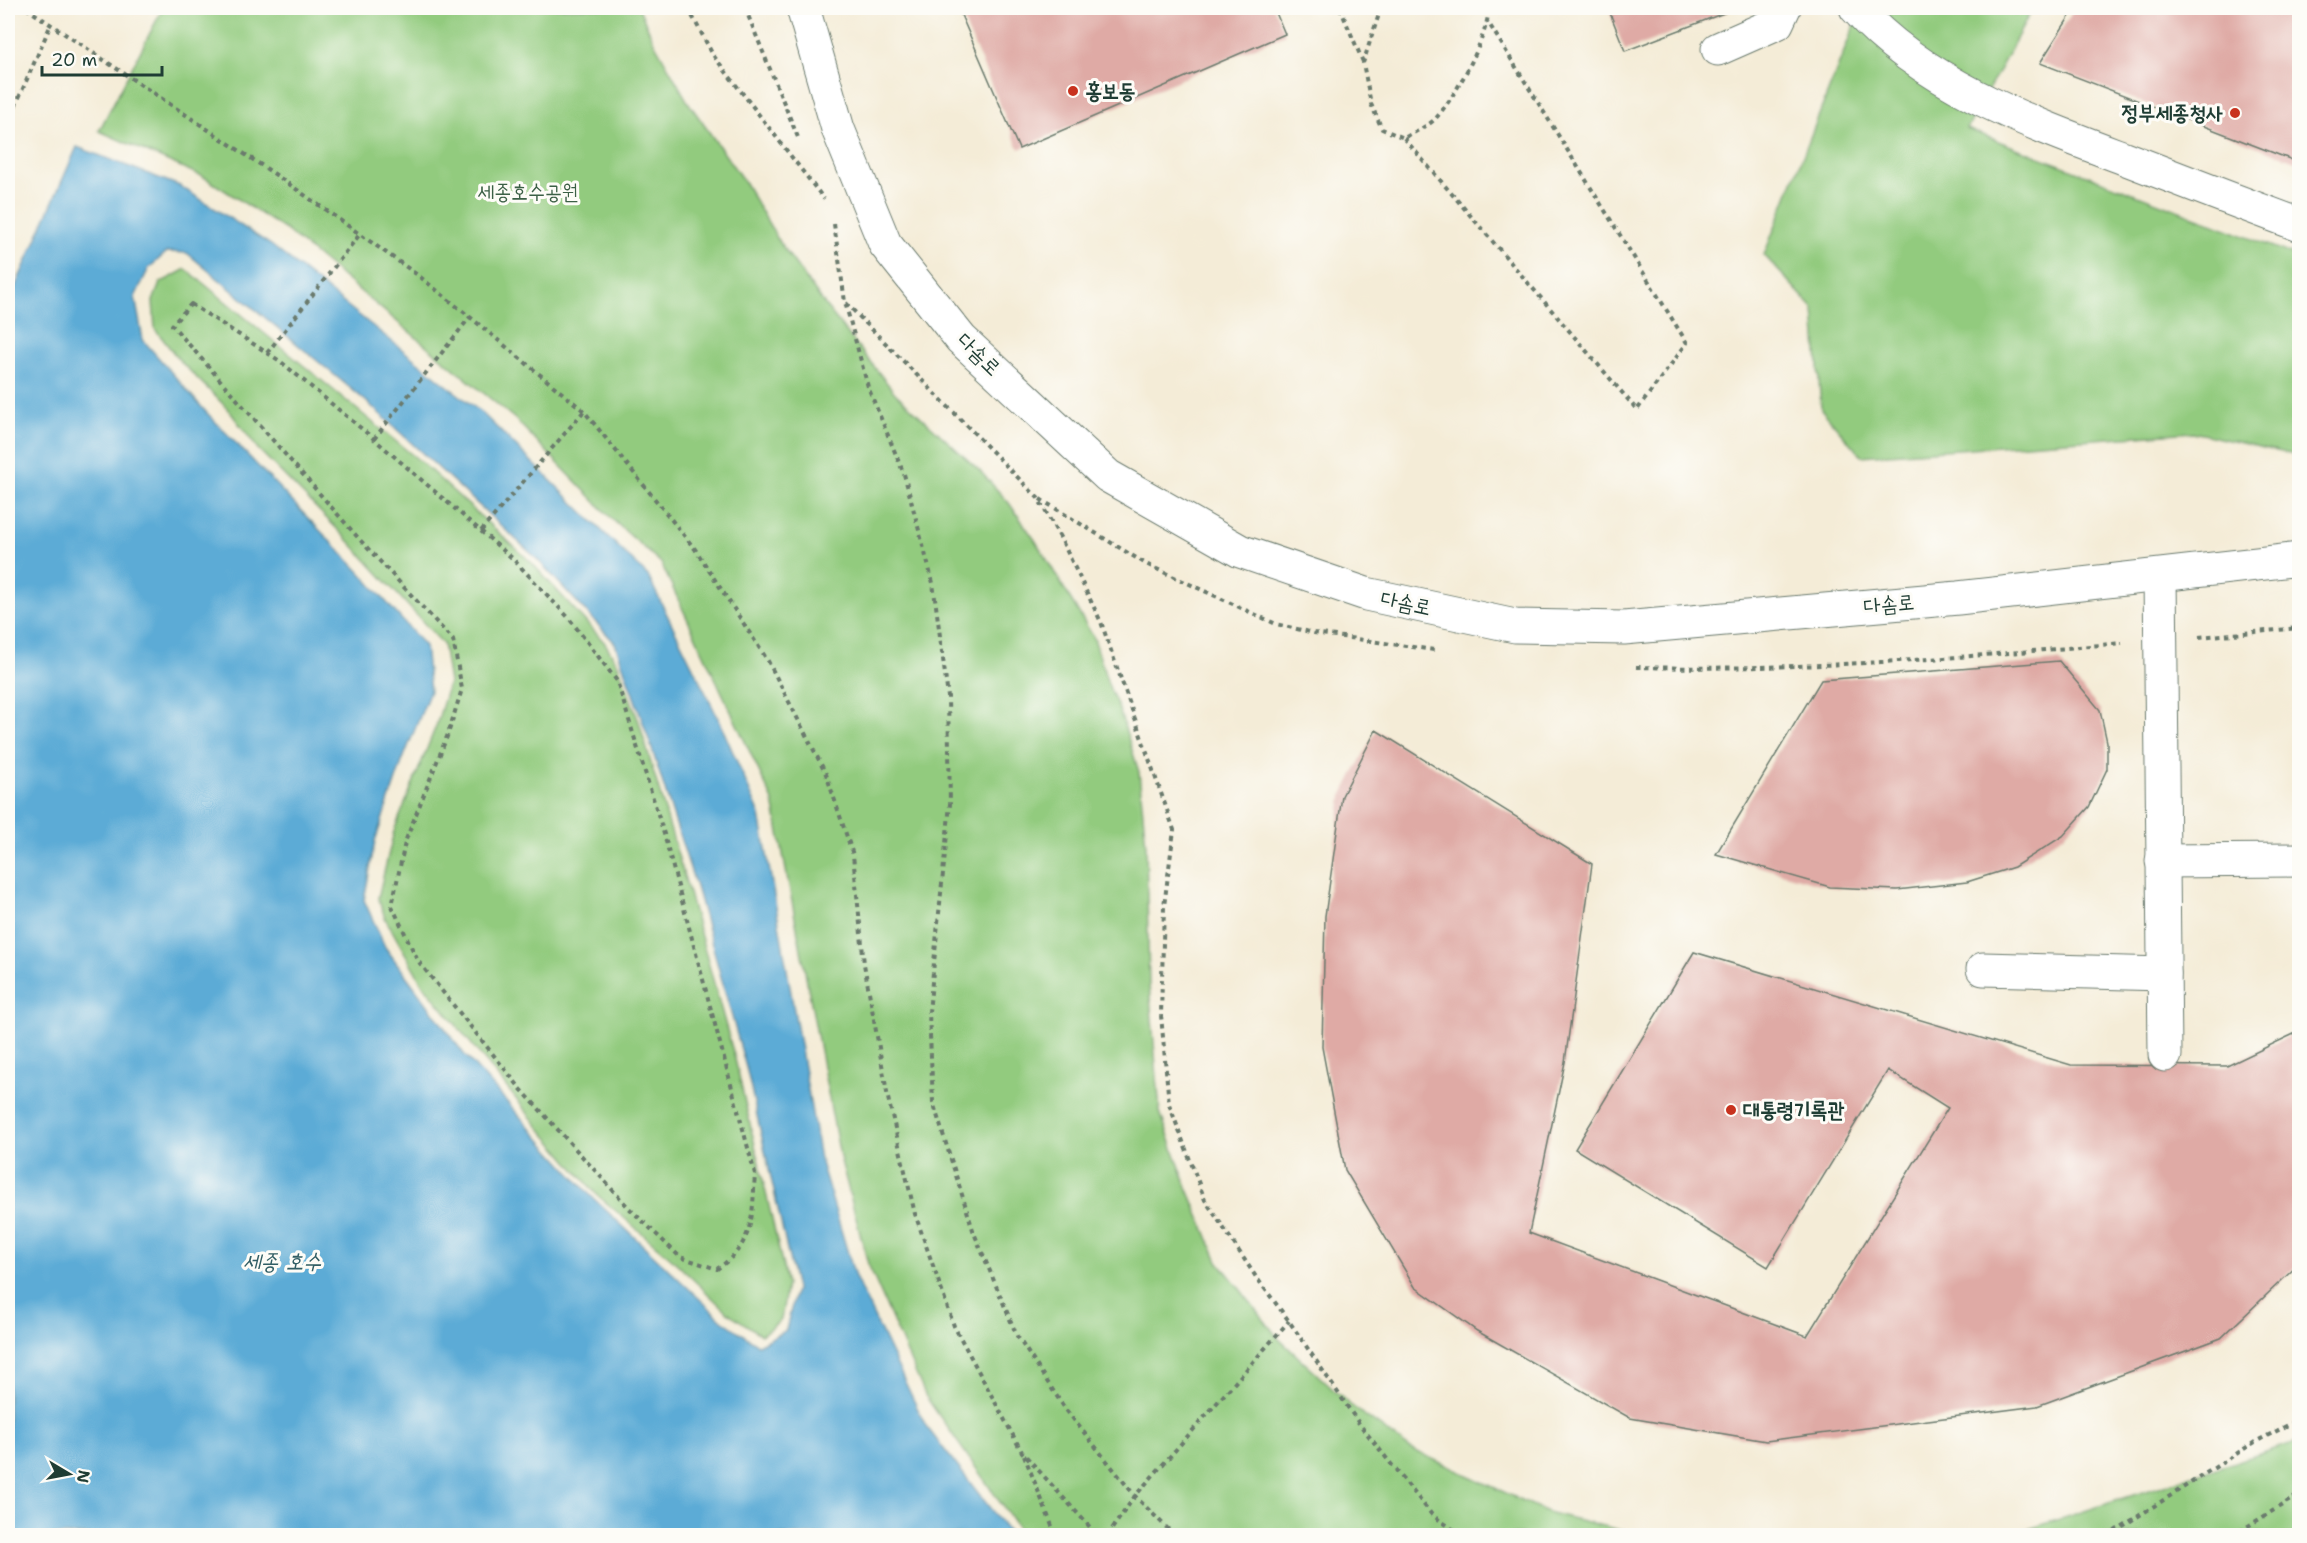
<svg xmlns="http://www.w3.org/2000/svg" width="2307" height="1543" font-family="'Shantell Sans','Poor Story',sans-serif">
  <style>
    .green { fill: #92cb7e; stroke: #588459; stroke-width: 1.5 }
    .water { fill: #5cabd6; stroke: #3e7485; stroke-width: 1.5; fill-rule: evenodd }
    .building { fill: #dfaaa5 }
    .lines { fill: none; stroke-linecap: round; stroke-linejoin: round }
    .minor-casing { stroke: #6a7a6d; stroke-width: 35 }
    .path { stroke: #6a7a6d; stroke-width: 4; stroke-dasharray: 4.5 4.5; stroke-linecap: butt }
    .minor { stroke: #fff; stroke-width: 33 }
    .poi-dot { fill: #c8321e; stroke: #fdfcf7; stroke-width: 2 }
    .labels { text-anchor: middle; stroke-width: 6; stroke-linejoin: round; paint-order: stroke }
    .poi-label { font-size: 21px; font-weight: bold; fill: #1f3d34; stroke: #fdfcf7; text-anchor: start }
    .park-label { font-size: 21px; fill: #3c6046; stroke: #fdfcf7 }
    .street-label { font-size: 21px; fill: #1f3d34; stroke: #fdfcf7 }
    .water-label { font-size: 22px; font-style: italic; fill: #315e65; stroke: #fdfcf7 }
  </style>
  <rect width="100%" height="100%" fill="#fdfcf7"/>
  <filter id="ink" filterUnits="userSpaceOnUse"><feTurbulence type="fractalNoise" baseFrequency=".0167" numOctaves="2"/><feDisplacementMap in="SourceGraphic" scale="12" xChannelSelector="R" yChannelSelector="G"/><feConvolveMatrix kernelMatrix="1 2 1 2 8 2 1 2 1" color-interpolation-filters="sRGB"/></filter>
  <filter id="wash" filterUnits="userSpaceOnUse"><feTurbulence type="fractalNoise" baseFrequency=".008" numOctaves="4" result="noise"/><feDisplacementMap in="SourceGraphic" scale="24" xChannelSelector="R" yChannelSelector="G"/><feGaussianBlur stdDeviation="1.35" result="paint"/><feColorMatrix in="noise" values="0 0 0 0 0 0 0 0 0 0 0 0 0 0 0 0 0 1.4 0 .05"/><feComposite in="paint" operator="in"/></filter>
  <g filter="url(#wash)">
    <rect width="100%" height="100%" fill="#f4ecd7"/>
    <g class="green">
      <polygon points="163,8 639,8 654,42 688,102 745,183 780,243 825,305 895,393 980,471 1009,503 1035,540 1094,638 1108,684 1120,712 1139,772 1146,845 1149,985 1160,1112 1187,1187 1218,1261 1279,1339 1349,1404 1411,1449 1547,1512 1639,1535 1023,1535 926,1397 868,1264 840,1157 773,801 661,563 614,521 515,419 286,230 204,177 99,131"/>
      <polygon points="1861,8 2033,8 1967,129 2299,257 2299,456 2193,432 1861,456 1821,409 1814,309 1764,255"/>
      <polygon points="186,269 421,462 531,562 605,643 617,663 639,722 687,886 735,1059 787,1284 781,1320 761,1335 726,1311 672,1259 596,1194 538,1126 422,983 385,918 378,898 394,831 436,726 449,683 443,644 347,539 258,449 228,409 180,361 155,329 153,301 160,283"/>
      <polygon points="2299,1441 2299,1535 2000,1535 2023,1531"/>
    </g>
    <path class="water" d="M77 147 180 186 271 245 483 414 648 576 719 720 760 815 820 1159 855 1277 926 1426 1011 1535H8V303ZM167 252 187 253 367 402 535 557 615 643 648 737 697 890 747 1071 796 1289 786 1330 758 1345 722 1320 591 1196 464 1054 385 947 364 900 375 841 402 762 430 691 425 646 360 572 206 412 143 340 135 297 149 268Z"/>
    <g id="blocks">
      <g class="building">
        <polygon points="958,8 1274,8 1285,34 1019,149"/>
        <polygon points="1608,8 1737,8 1625,51"/>
        <polygon points="2075,8 2300,8 2300,163 2040,63"/>
        <polygon points="2059,661 2100,710 2107,742 2107,769 2089,807 2063,836 2014,867 1967,882 1897,890 1830,887 1716,854 1821,680"/>
        <polygon points="1376,730 1592,864 1565,1062 1529,1233 1807,1336 1948,1108 1888,1070 1768,1267 1575,1149 1694,952 2071,1065 2227,1066 2300,1031 2300,1263 2221,1338 2037,1406 1766,1441 1630,1418 1477,1331 1415,1287 1345,1170 1322,1047 1325,916 1342,796"/>
      </g>
    </g>
  </g>
  <g filter="url(#ink)">
    <use href="#blocks" fill-opacity="0" stroke="#6a7a6d" stroke-width="1.5"/>
    <g class="lines">
      <g class="minor-casing">
        <g id="minor">
          <polyline points="803,8 838,129 885,244 961,339 1108,476 1240,551 1366,594 1515,626 1624,628 1958,598 2300,559"/>
          <path d="M1856 8C1923 84 2031 123 2124 158 2183 181 2241 203 2300 225"/>
          <polyline points="1718,49 1777,23 1784,8"/>
          <polyline points="2160,576 2165,1055"/>
          <polyline points="2162,861 2300,860"/>
          <polyline points="1983,969 2164,974"/>
        </g>
      </g>
      <g class="path">
        <polyline points="26,8 279,177 419,276 470,317 584,411 695,549 768,661 826,774 853,855 864,964 888,1098 915,1214 954,1326 1022,1452 1098,1536"/>
        <polyline points="688,8 713,55 824,199"/>
        <polyline points="745,8 799,140"/>
        <polyline points="1340,8 1363,62"/>
        <path d="M1381 8 1363 63 1371 104 1382 129 1404 138C1414 132 1429 126 1436 118 1457 94 1487 39 1489 8"/>
        <polyline points="8,123 51,24"/>
        <polyline points="1404,138 1637,410 1687,343 1488,22"/>
        <polyline points="834,224 845,302 868,387 904,474 933,583 948,697 950,804 929,1012 933,1102 974,1233 1017,1336 1066,1410 1135,1496 1175,1536"/>
        <polyline points="846,303 1038,498 1062,541 1101,622 1174,830 1164,906 1161,1015 1169,1104 1205,1200 1256,1277 1289,1321 1360,1425 1432,1515 1463,1536"/>
        <path d="M191 304 280 361 374 439 512 558 568 617 617 681 664 834 755 1174C752 1216 755 1243 717 1269L680 1257 629 1208 520 1088 418 961 392 906 405 842 448 734 462 689 453 640 361 541 172 325Z"/>
        <polyline points="267,353 360,234"/>
        <polyline points="374,439 470,317"/>
        <polyline points="1040,499 1146,564 1276,624 1314,633 1434,650"/>
        <polyline points="481,531 584,411"/>
        <polyline points="2199,637 2300,628"/>
        <path d="M1636 667C1798 671 1961 658 2122 643"/>
        <polyline points="1024,1455 1056,1536"/>
        <polyline points="1107,1536 1135,1496 1289,1321"/>
        <polyline points="2107,1536 2255,1442 2300,1419"/>
        <polyline points="2232,1536 2300,1494"/>
      </g>
      <use href="#minor" class="minor"/>
    </g>
  </g>
  <g class="poi-dot">
    <circle cx="1073" cy="91" r="6"/>
    <circle cx="2235" cy="113" r="6"/>
    <circle cx="1731" cy="1110" r="6"/>
  </g>
  <g class="labels">
    <g class="poi-label">
      <text x="1085" y="98">홍보동</text>
      <text x="2223" y="120" text-anchor="end">정부세종청사</text>
      <text x="1743" y="1117">대통령기록관</text>
    </g>
    <g class="park-label">
      <text x="528" y="199">세종호수공원</text>
    </g>
    <g class="street-label">
      <text transform="translate(979 354) rotate(44)" y="7">다솜로</text>
      <text transform="translate(1406 603) rotate(12)" y="7">다솜로</text>
      <text transform="translate(1889 604) rotate(-5)" y="7">다솜로</text>
    </g>
    <g class="water-label">
      <text x="282" y="1269">세종 호수</text>
    </g>
  </g>
  <rect width="2307" height="1543" fill="none" stroke="#fdfcf7" stroke-width="30"/>
  <g transform="translate(69 1474) rotate(100)" stroke="#fdfcf7" stroke-width="4.5" paint-order="stroke">
  <path d="M0-4.5L10 22L0 15L-10 22Z" fill="#1f3d34"/>
  <text y="-9" font-size="16" font-weight="bold" text-anchor="middle" fill="#1f3d34">N</text>
  </g>
  <path d="M42 66v9h120v-9" fill="none" stroke="#1f3d34" stroke-width="3"/>
  <text x="51" y="66" font-size="18" fill="#1f3d34" stroke="#fdfcf7" stroke-width="4.5" paint-order="stroke">20 m</text>
</svg>
